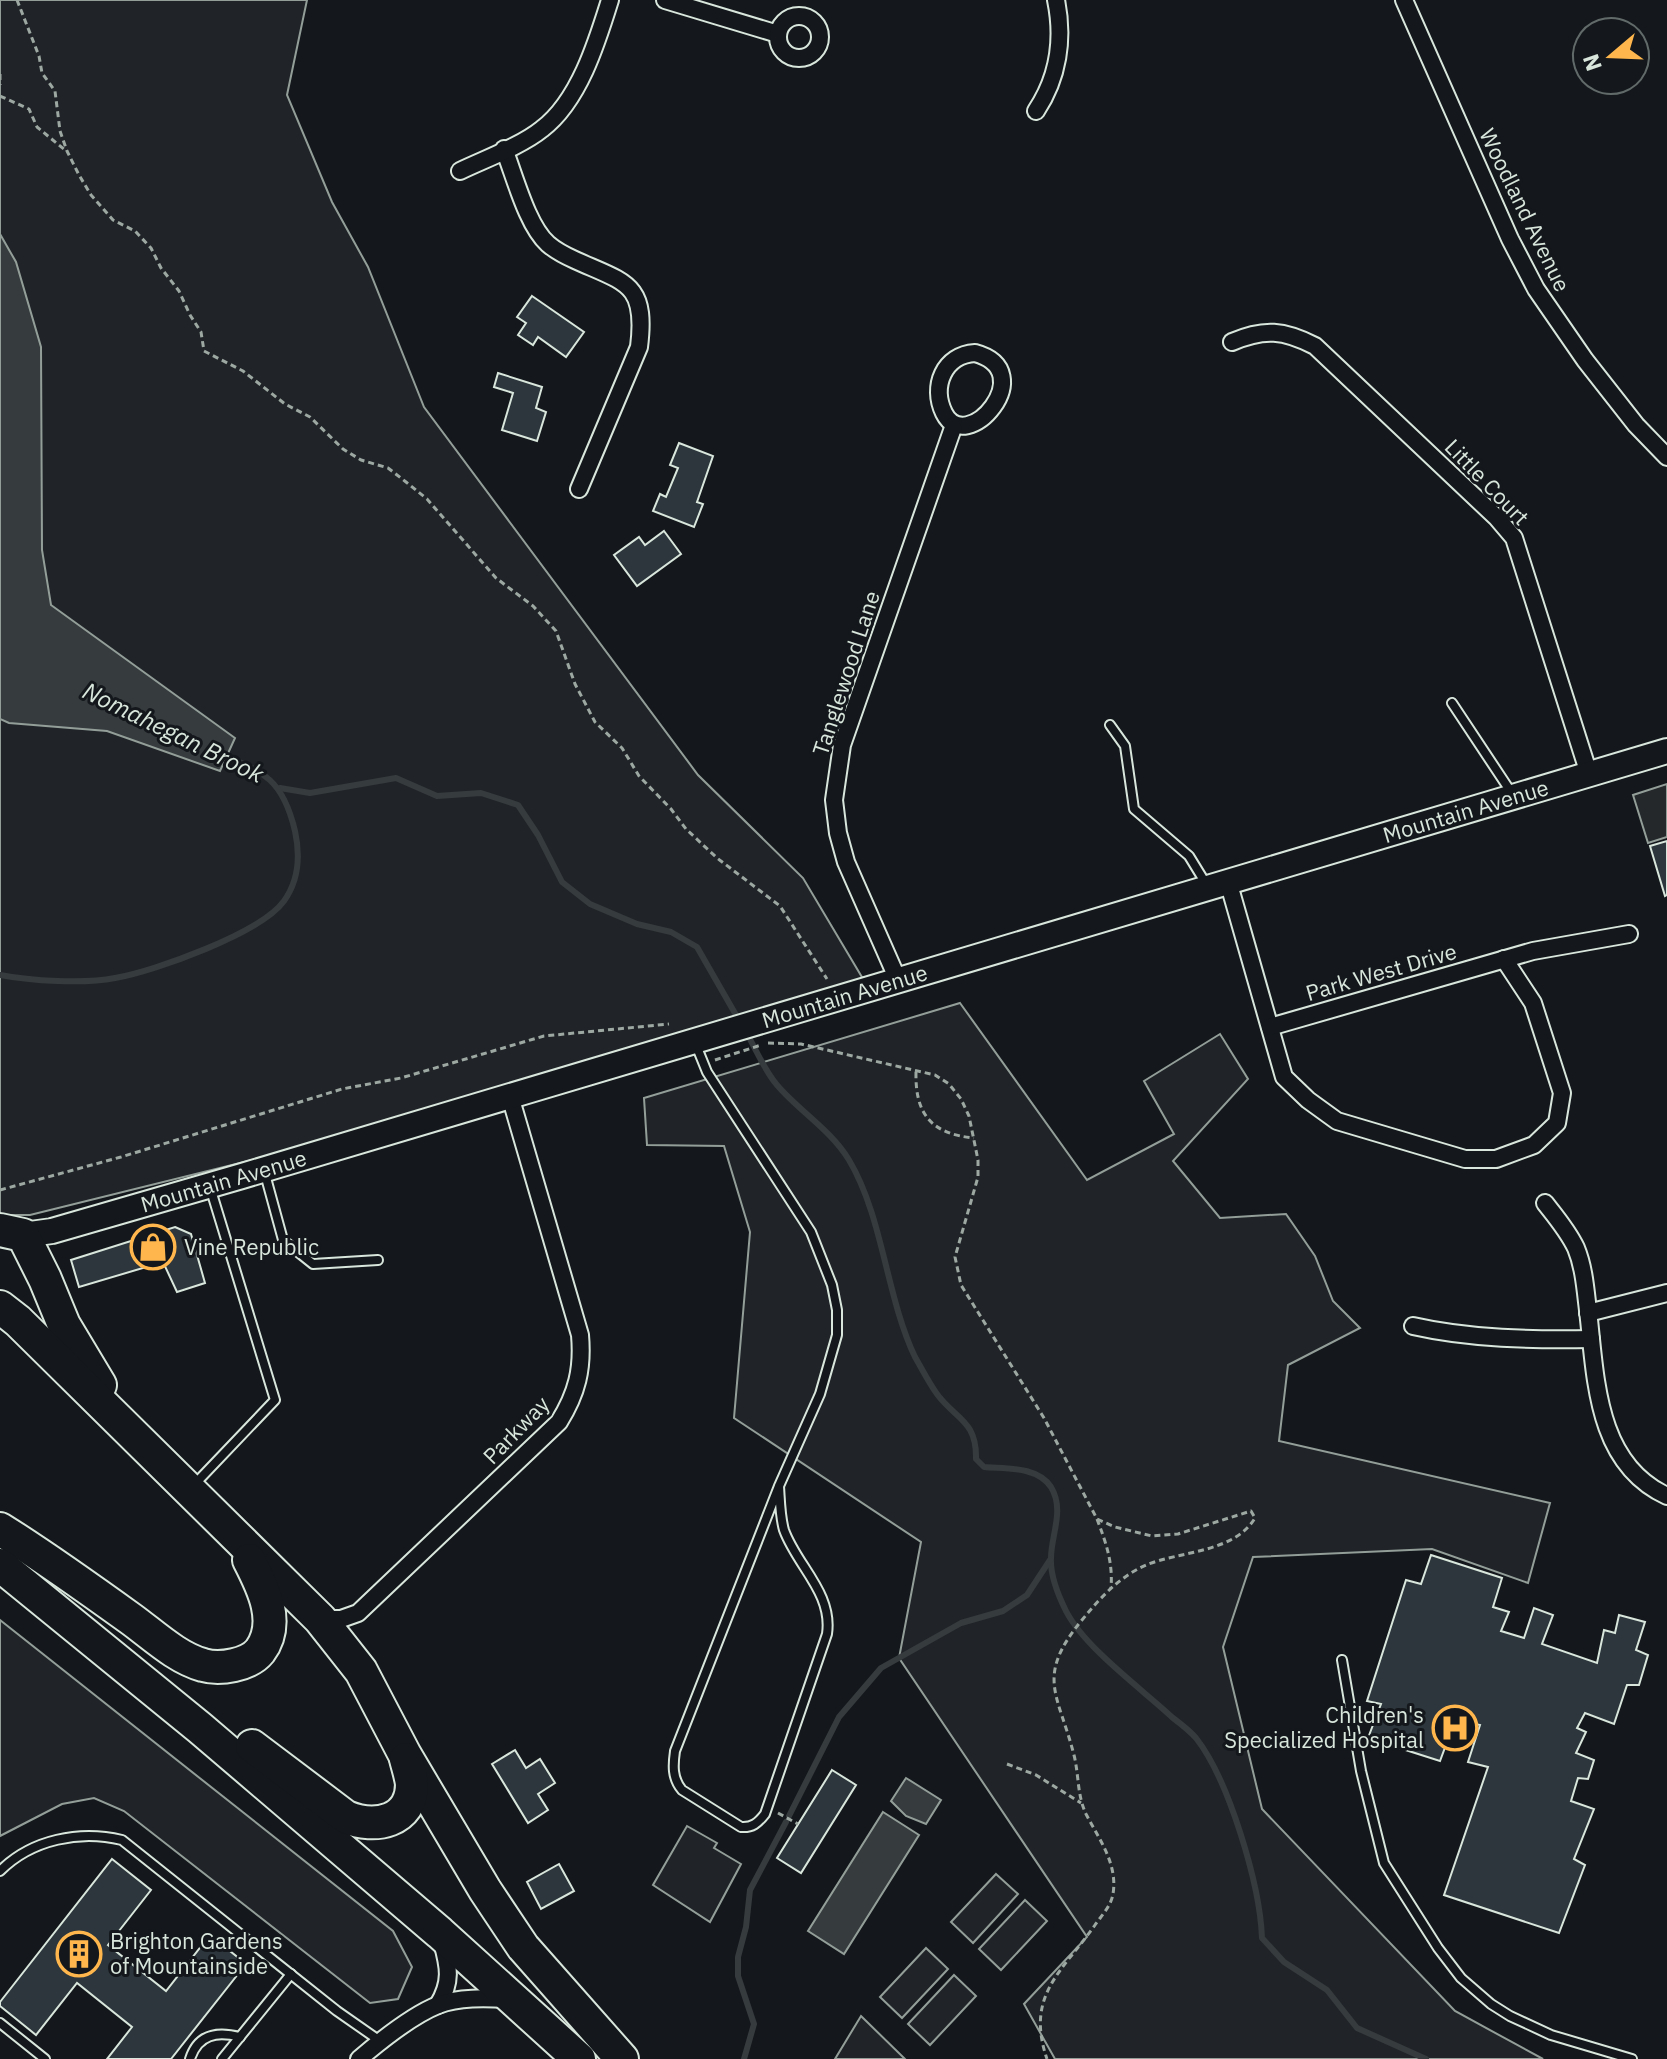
<svg xmlns="http://www.w3.org/2000/svg" width="1667" height="2059" font-family="'IBM Plex Sans',sans-serif">
  <style>
    .green { fill: #202428; stroke: #939e99; stroke-width: 2 }
    .parking { fill: #24282b; stroke: #939e99; stroke-width: 2 }
    .water { fill: #363b3e; stroke: #939e99; stroke-width: 2 }
    .lines { fill: none; stroke-linecap: round; stroke-linejoin: round }
    .stream { stroke: #363b3e; stroke-width: 6 }
    .building { fill: #2c363c; stroke: #d8e6dc; stroke-width: 2 }
    .lane-casing { stroke: #d8e6dc; stroke-width: 12 }
    .street-casing { stroke: #d8e6dc; stroke-width: 20 }
    .secondary-casing { stroke: #d8e6dc; stroke-width: 28 }
    .highway-casing { stroke: #d8e6dc; stroke-width: 36 }
    .path { stroke: #9da8a2; stroke-width: 3; stroke-dasharray: 6 4; stroke-linecap: butt }
    .lane { stroke: #14181c; stroke-width: 8 }
    .street { stroke: #14181c; stroke-width: 16 }
    .secondary { stroke: #14181c; stroke-width: 24 }
    .highway { stroke: #14181c; stroke-width: 32 }
    .labels { text-anchor: middle; stroke-width: 6; stroke-linejoin: round; paint-order: stroke }
    .street-label { font-size: 22px; fill: #d8e6dc; stroke: #14181c }
    .poi-label { font-size: 22px; fill: #d8e6dc; stroke: #14181c; text-anchor: start }
    .water-label { font-size: 24px; font-style: italic; fill: #d8e6dc; stroke: #14181c }
  </style>
  <rect width="100%" height="100%" fill="#14181c"/>
  <g class="green">
    <polygon points="0,0 307,0 287,95 332,202 368,267 424,407 698,775 803,878 869,989 510,1096 30,1215 0,1215"/>
    <polygon points="960,1003 1087,1180 1174,1134 1144,1081 1220,1034 1248,1079 1173,1161 1220,1218 1286,1214 1315,1256 1333,1301 1360,1328 1288,1365 1279,1441 1550,1503 1528,1583 1432,1549 1253,1557 1223,1647 1262,1809 1455,2011 1543,2059 1055,2059 1024,2004 1087,1937 899,1658 921,1542 734,1418 750,1232 724,1146 647,1145 644,1098"/>
    <polygon points="0,1620 393,1931 412,1967 398,1999 370,2003 124,1811 94,1798 62,1804 0,1836"/>
    <polygon points="687,1826 717,1843 714,1848 741,1864 710,1922 653,1885"/>
    <polygon points="996,1874 1018,1894 973,1943 951,1922"/>
    <polygon points="1025,1900 1047,1921 1001,1970 979,1949"/>
    <polygon points="926,1948 948,1969 902,2018 880,1997"/>
    <polygon points="954,1975 976,1996 930,2045 908,2024"/>
    <polygon points="861,2016 905,2059 835,2059"/>
  </g>
  <polygon class="parking" points="1667,784 1667,837 1648,843 1633,795"/>
  <g class="water">
    <polygon points="0,234 16,262 41,347 42,550 51,605 235,738 220,771 107,731 9,723 0,719"/>
    <polygon points="906,1778 941,1800 926,1824 906,1816 891,1801"/>
    <polygon points="883,1812 919,1835 844,1954 808,1931"/>
  </g>
  <g class="lines">
    <g class="stream">
      <polyline points="280,788 310,793 396,778 437,796 481,793 518,805 538,835 562,882 590,904 637,924 671,932 697,947 740,1022"/>
      <path d="M0 975C30 981 85 984 115 978 155 971 261 933 284 901 299 880 300 854 295 831 283 780 265 772 220 754"/>
      <path d="M746 1032C756 1049 764 1070 777 1085 799 1111 831 1130 849 1160 883 1217 886 1296 915 1357 922 1369 929 1383 937 1394 955 1419 977 1420 976 1459L984 1467C1006 1469 1037 1466 1051 1487 1065 1510 1051 1535 1051 1558 1050 1576 1058 1595 1066 1611 1085 1648 1142 1689 1173 1718 1181 1724 1190 1731 1196 1738 1229 1780 1260 1885 1262 1938L1284 1962 1327 1990 1357 2028 1426 2059"/>
      <polyline points="789,1816 839,1717 881,1668 961,1623 1003,1611 1027,1595 1050,1560"/>
      <polyline points="744,2059 754,2024 738,1976 738,1957 746,1927 750,1890 786,1822"/>
    </g>
  </g>
  <g class="building">
    <polygon points="532,296 584,332 566,357 538,337 533,345 518,335 526,323 517,317"/>
    <polygon points="498,373 542,387 536,408 546,412 537,441 502,430 513,393 494,387"/>
    <polygon points="679,443 713,456 697,502 703,504 694,527 653,511 660,494 666,497 678,468 670,465"/>
    <polygon points="664,531 681,554 637,586 614,555 639,537 645,545"/>
    <polygon points="1667,841 1667,895 1665,896 1650,846"/>
    <polygon points="175,1227 191,1234 205,1283 177,1292 163,1262 79,1287 71,1260"/>
    <polygon points="1431,1555 1502,1578 1493,1607 1509,1612 1501,1631 1524,1638 1534,1608 1553,1615 1542,1644 1597,1663 1604,1630 1615,1633 1619,1615 1645,1622 1636,1650 1648,1655 1639,1685 1627,1685 1614,1724 1585,1713 1577,1728 1586,1732 1576,1753 1594,1760 1588,1779 1578,1778 1571,1801 1594,1809 1574,1859 1585,1865 1559,1933 1444,1895 1488,1767 1468,1762 1480,1725 1469,1723 1462,1739 1450,1734 1440,1761 1368,1738 1381,1704 1367,1701 1406,1580 1421,1584"/>
    <polygon points="515,1750 526,1768 540,1759 555,1783 538,1794 548,1810 528,1823 492,1764"/>
    <polygon points="832,1770 856,1785 801,1873 777,1858"/>
    <polygon points="112,1859 151,1890 108,1945 166,1991 210,1935 246,1964 171,2059 107,2059 132,2027 77,1983 36,2035 0,2006 0,2002"/>
    <polygon points="559,1864 574,1891 541,1909 527,1882"/>
  </g>
  <g class="lines">
    <g class="lane-casing">
      <g id="lane">
        <polyline points="1452,703 1513,795"/>
        <polyline points="1110,725 1125,746 1134,809 1189,856 1208,887"/>
        <path d="M696 1045 707 1072 811 1232 832 1285 837 1310V1335L820 1394 779 1486 675 1751C673 1765 672 1778 682 1790L741 1827C752 1828 758 1823 765 1814L827 1634C833 1593 797 1566 784 1530 780 1516 780 1500 779 1486"/>
        <polyline points="265,1174 283,1240 313,1264 378,1260"/>
        <polyline points="193,1486 275,1400 210,1187"/>
        <polyline points="1342,1660 1361,1771 1384,1863 1438,1948 1461,1978 1491,2004 1510,2016 1551,2035 1632,2059"/>
        <path d="M0 1871C32 1839 80 1830 122 1840L337 2011 380 2041"/>
        <polyline points="0,2023 45,2059"/>
        <path d="M190 2059C198 2034 217 2031 240 2037"/>
        <polyline points="222,2059 291,1974"/>
      </g>
    </g>
    <g class="street-casing">
      <g id="street">
        <polyline points="665,0 778,34"/>
        <polyline points="1404,0 1510,239 1536,289 1585,360 1636,425 1667,457"/>
        <circle cx="799" cy="37" r="21"/>
        <path d="M1036 111C1058 78 1064 39 1056 0"/>
        <path d="M504 149C515 177 527 225 548 244 556 251 566 256 575 260 626 283 647 283 639 347L579 489"/>
        <path d="M460 171C485 159 521 146 542 129 579 101 597 42 610 0"/>
        <path d="M1232 342C1264 328 1284 330 1315 346L1497 518 1514 538 1589 774"/>
        <path d="M975 353C1042 371 966 458 944 413 931 386 944 355 975 353Z"/>
        <polyline points="1228,881 1284,1077 1308,1100 1337,1121 1465,1159 1496,1159 1534,1145 1557,1123 1562,1093 1533,1003 1504,959"/>
        <polyline points="898,980 846,862 838,833 834,800 842,745 954,425"/>
        <polyline points="1270,1027 1533,951 1629,934"/>
        <path d="M1545 1203C1556 1217 1568 1231 1576 1248 1583 1265 1585 1284 1587 1302 1596 1372 1593 1462 1667 1496"/>
        <polyline points="1588,1313 1667,1293"/>
        <path d="M1413 1326C1470 1339 1533 1340 1591 1339"/>
        <path d="M320 1619H341L358 1613 559 1422C577 1393 583 1369 580 1335L510 1096"/>
        <path d="M438 2005C452 1982 449 1967 442 1942"/>
        <path d="M359 2059C379 2042 413 2015 438 2005 459 1997 485 1998 507 1999"/>
      </g>
    </g>
    <g class="secondary-casing">
      <g id="secondary">
        <path id="s1" d="M23 1235 52 1231 242 1176 1667 751"/>
      </g>
    </g>
    <g class="highway-casing">
      <g id="highway">
        <polyline points="0,1230 23,1235 45,1279 64,1325 100,1385"/>
        <polyline points="0,1307 18,1321 320,1619 361,1671 405,1755 485,1890 523,1947 622,2059"/>
        <path d="M0 1529C45 1557 88 1588 131 1619 153 1635 177 1658 203 1665 220 1670 249 1665 260 1651 281 1623 263 1587 249 1560"/>
        <polyline points="0,1565 200,1728 440,1933 579,2059"/>
        <path d="M252 1746 346 1817C375 1829 412 1822 412 1784 411 1776 408 1767 406 1759"/>
      </g>
    </g>
    <g class="path">
      <polyline points="17,0 39,56 42,73 55,91 60,131 67,151 79,175 91,195 113,220 135,231 151,248 161,268 179,291 190,315 201,332 204,351 243,371 285,404 310,417 343,449 361,460 388,468 406,482 427,499 496,578 533,606 556,631 575,684 595,722 622,748 639,776 671,809 686,829 717,858 780,906 827,979"/>
      <polyline points="0,74 0,85"/>
      <polyline points="0,96 29,109 37,127 65,150"/>
      <path d="M768 1043 801 1044 935 1075 949 1084 961 1099 969 1116 978 1160V1177L955 1257 961 1285 1044 1418 1097 1519 1115 1527 1152 1536 1178 1534 1251 1511 1255 1518C1234 1553 1180 1551 1146 1565 1119 1577 1100 1598 1082 1620 1035 1677 1058 1693 1074 1755 1079 1775 1077 1795 1086 1814 1099 1839 1118 1864 1113 1894 1111 1906 1102 1915 1095 1925 1062 1972 1025 1995 1047 2059"/>
      <polyline points="715,1060 761,1045"/>
      <path d="M916 1072C915 1115 932 1134 974 1138"/>
      <polyline points="0,1190 121,1157 342,1089 401,1078 544,1036 669,1024"/>
      <path d="M1097 1519C1106 1543 1113 1562 1111 1588"/>
      <polyline points="1007,1764 1036,1775 1081,1803"/>
      <polyline points="778,1813 798,1824"/>
    </g>
    <use href="#lane" class="lane"/>
    <use href="#street" class="street"/>
    <use href="#secondary" class="secondary"/>
    <use href="#highway" class="highway"/>
  </g>
  <defs>
    <g id="shop-ring" transform="scale(2.3)"><circle r="9.5" fill="#14181c" stroke="#ffb74d" stroke-width="1.5"/><path d="M-5-2.5h2.3a2.7 3.5 0 0 1 5.4 0H5L5.5 6h-11ZM-1.5-2.5h3a1.5 2.3 0 0 0-3 0Z" fill="#ffb74d"/></g>
    <g id="hospital-ring" transform="scale(2.3)"><circle r="9.5" fill="#14181c" stroke="#ffb74d" stroke-width="1.5"/><path d="M-5-5h3v3.5h4V-5h3V5h-3V1.5h-4V5h-3Z" fill="#ffb74d"/></g>
    <g id="building-ring" transform="scale(2.3)"><circle r="9.5" fill="#14181c" stroke="#ffb74d" stroke-width="1.5"/><path d="M-4-6H4V6H1V3H-1V6H-4ZM-2.5-4.3h1.7v1.8h-1.7ZM.8-4.3h1.7v1.8H.8ZM-2.5-1h1.7V.8h-1.7ZM.8-1h1.7V.8H.8Z" fill="#ffb74d"/></g>
  </defs>
  <g fill-rule="evenodd">
    <use href="#shop-ring" x="153" y="1247"/>
    <use href="#hospital-ring" x="1455" y="1728"/>
    <use href="#building-ring" x="79" y="1954"/>
  </g>
  <g class="labels">
    <g class="street-label">
      <text transform="translate(1525 210) rotate(64)" y="8">Woodland Avenue</text>
      <text transform="translate(1487 482) rotate(46)" y="8">Little Court</text>
      <text transform="translate(846 673) rotate(-72)" y="8">Tanglewood Lane</text>
      <text dy="8" stroke="none"><textPath href="#s1" startOffset="1504">Mountain Avenue</textPath></text>
      <text transform="translate(1381 972) rotate(-16)" y="8">Park West Drive</text>
      <text dy="8" stroke="none"><textPath href="#s1" startOffset="856">Mountain Avenue</textPath></text>
      <text dy="8" stroke="none"><textPath href="#s1" startOffset="208">Mountain Avenue</textPath></text>
      <text transform="translate(516 1430) rotate(-46)" y="8">Parkway</text>
    </g>
    <g class="poi-label">
      <text x="184" y="1255">Vine Republic</text>
      <text x="1424" y="1723" text-anchor="end">Children's<tspan x="1424" dy="25">Specialized Hospital</tspan></text>
      <text x="110" y="1949">Brighton Gardens<tspan x="110" dy="25">of Mountainside</tspan></text>
    </g>
    <g class="water-label">
      <text transform="translate(173 733) rotate(26)" y="8">Nomahegan Brook</text>
    </g>
  </g>
  <g transform="translate(1611 56) rotate(251)"><circle r="38" fill="#14181c" stroke="#626a69" stroke-width="2"/>
  <path d="M0-6L14 30L0 20L-14 30Z" fill="#ffb74d"/>
  <text y="-12" font-size="22" font-weight="bold" text-anchor="middle" fill="#d8e6dc">N</text>
  </g>
</svg>
